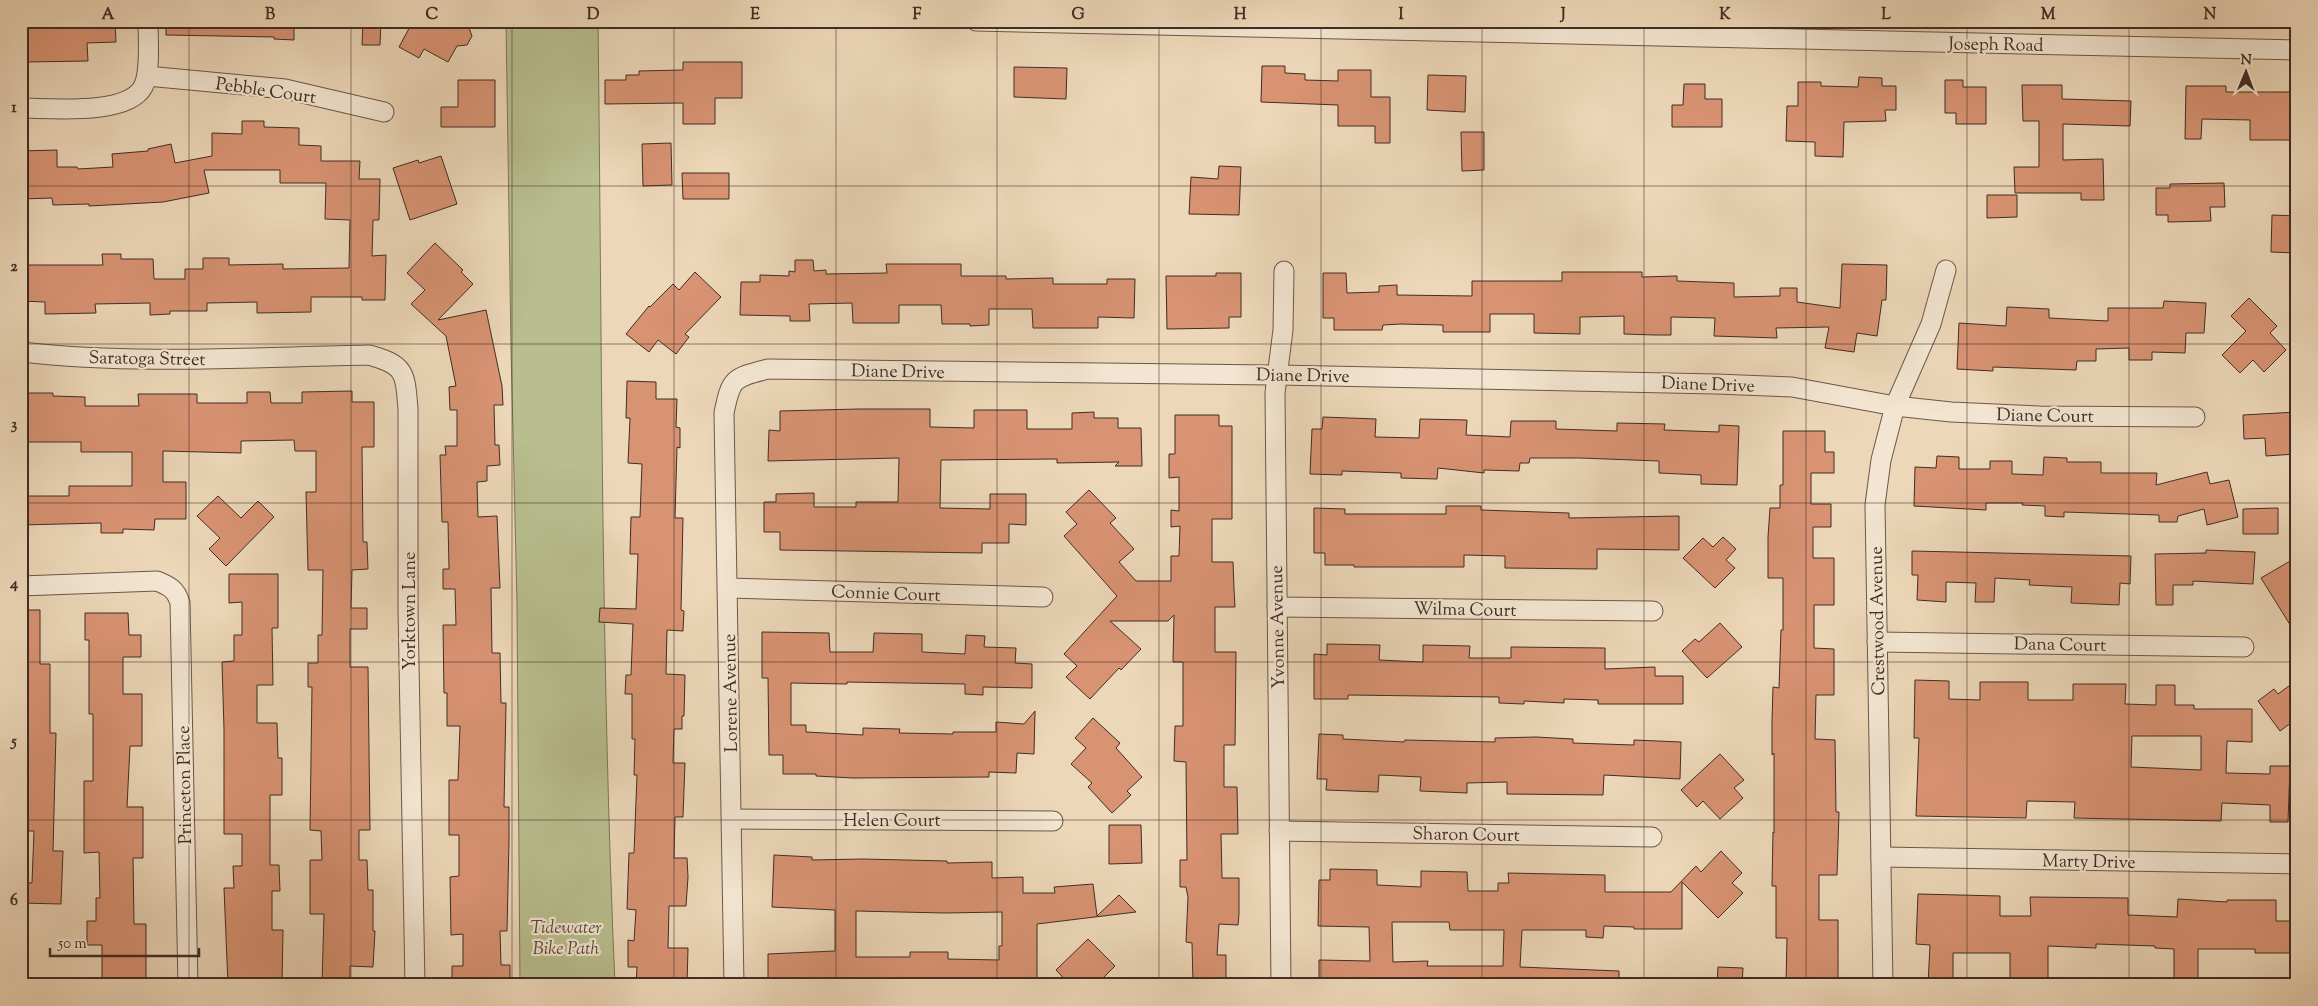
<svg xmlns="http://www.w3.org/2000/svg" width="2318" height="1006" font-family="'Sorts Mill Goudy',serif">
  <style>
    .green { fill: #b8be8e; stroke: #7d7559 }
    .building { fill: #d89373; stroke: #422c24; fill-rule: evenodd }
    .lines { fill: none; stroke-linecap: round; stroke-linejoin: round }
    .street-casing { stroke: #6c5749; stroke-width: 21 }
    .street { stroke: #f3e5d1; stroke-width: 19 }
    .grid { fill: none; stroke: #422c24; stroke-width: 1; stroke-opacity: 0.55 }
    .labels { text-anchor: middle; stroke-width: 4.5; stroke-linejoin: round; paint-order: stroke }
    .street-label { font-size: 18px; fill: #422c24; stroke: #f3e5d1 }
    .park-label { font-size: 18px; font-style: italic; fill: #5a4939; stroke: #f3e5d1 }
    .neatline { fill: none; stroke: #422c24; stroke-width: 2 }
    .grid-label { font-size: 16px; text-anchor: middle; font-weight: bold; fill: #422c24 }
  </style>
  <rect width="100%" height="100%" fill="#ecd7b8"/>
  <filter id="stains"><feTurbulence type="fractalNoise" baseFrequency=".004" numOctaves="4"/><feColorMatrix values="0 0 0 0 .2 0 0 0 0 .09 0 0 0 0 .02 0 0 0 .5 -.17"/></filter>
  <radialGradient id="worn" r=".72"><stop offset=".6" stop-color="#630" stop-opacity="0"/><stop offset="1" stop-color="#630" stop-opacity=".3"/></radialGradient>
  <path class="green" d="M506 21H598C602 342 601 664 615 985H520L517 604 511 347Z"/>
  <g class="building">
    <polygon points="21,21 115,21 116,42 87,43 88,61 26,62 27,50 21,50"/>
    <polygon points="166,21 294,21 294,40 274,39 274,37 166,35"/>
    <polygon points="363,21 381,21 380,45 362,45"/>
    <polygon points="413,21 462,21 468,25 472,36 467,45 457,46 448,62 424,49 419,58 399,47"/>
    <polygon points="683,62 742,62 742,98 715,98 715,124 683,124 683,103 605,104 605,80 626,80 626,75 639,75 639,71 683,70"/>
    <polygon points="1262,66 1285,66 1285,73 1305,74 1305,80 1338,81 1338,70 1371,70 1371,97 1390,97 1390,143 1375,143 1375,126 1338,126 1338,105 1261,102"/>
    <polygon points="1014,67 1067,68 1066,99 1014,97"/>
    <polygon points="1428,75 1466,76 1465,112 1427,110"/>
    <polygon points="1859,77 1882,78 1882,86 1896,86 1896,110 1885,110 1886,121 1844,122 1843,157 1815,156 1815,142 1786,141 1787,106 1798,106 1798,82 1821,82 1821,86 1858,87"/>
    <polygon points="458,80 495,80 495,127 441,127 441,107 458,107"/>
    <polygon points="1945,80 1963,80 1963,87 1986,87 1986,124 1956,124 1956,113 1945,113"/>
    <polygon points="1684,84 1705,84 1705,99 1722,99 1722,127 1672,127 1672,105 1683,105"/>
    <polygon points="2022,85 2062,85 2062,99 2131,101 2130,126 2063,124 2063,160 2103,159 2104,200 2081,200 2081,193 2015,193 2014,167 2039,167 2039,121 2023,121"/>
    <polygon points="2186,86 2226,86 2226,92 2293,92 2293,140 2250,140 2250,120 2202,119 2201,139 2185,139"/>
    <polygon points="242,121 264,121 264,127 299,128 299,145 321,146 321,161 360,161 359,179 380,179 379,220 373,220 372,256 386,255 385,300 362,300 362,297 311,297 311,312 257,313 257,302 207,303 207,311 170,311 170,314 150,315 150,303 95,304 96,313 45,314 45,302 21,301 21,265 103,265 102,254 121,254 121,259 153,259 154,279 185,279 185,269 203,269 203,258 229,258 229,265 283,264 283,269 349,268 350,220 325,219 326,183 280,183 280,170 204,170 209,193 163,202 89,206 89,204 53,205 52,198 21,199 21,151 57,150 57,167 77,167 78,169 113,167 112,154 148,151 148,149 171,144 175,163 212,156 212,133 242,134"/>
    <polygon points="1461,132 1484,132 1484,170 1462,171"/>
    <polygon points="671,143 672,185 643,186 642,144"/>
    <polygon points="441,156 457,204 410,220 393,168 418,160 419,163"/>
    <polygon points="1219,166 1241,167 1239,215 1189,214 1191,177 1218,179"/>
    <polygon points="682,173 729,173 729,199 683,199"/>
    <polygon points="2224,183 2225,207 2210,207 2211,221 2168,222 2168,215 2156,215 2156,188 2170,188 2170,184"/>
    <polygon points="1987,195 2017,195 2017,217 1987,218"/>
    <polygon points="2272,215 2297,216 2297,253 2271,252"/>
    <polygon points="435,243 463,270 461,272 473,284 438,320 486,310 502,386 503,405 494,405 495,445 499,445 500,465 487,466 487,481 477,482 478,517 497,516 500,588 491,588 492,653 500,653 501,703 506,703 504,807 509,807 509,841 507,931 500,931 501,965 510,965 510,985 452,985 452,966 463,966 463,934 451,935 450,877 459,876 459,835 449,835 449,780 458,780 460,726 447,726 447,693 444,693 443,625 456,625 455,589 443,589 443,569 449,569 448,522 442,522 440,455 446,455 445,446 457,446 457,410 450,410 449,387 456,386 446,336 411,304 425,290 407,273"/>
    <polygon points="795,260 813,260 814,271 826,270 826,274 887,273 886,264 961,264 961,276 1006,276 1006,279 1053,278 1053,284 1107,284 1107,279 1135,279 1134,318 1098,317 1098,328 1033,328 1032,309 989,309 989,325 970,326 970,324 942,324 941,305 899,305 899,323 853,323 852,303 809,304 810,321 790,321 790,316 740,315 741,282 760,282 760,275 789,276 789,271 795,272"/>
    <polygon points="1842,264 1887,265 1886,300 1882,300 1877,336 1857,333 1854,352 1825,348 1829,327 1776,328 1777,338 1714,336 1715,318 1671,317 1671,335 1654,335 1624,334 1624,316 1580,317 1580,334 1534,333 1534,314 1490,314 1490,332 1443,332 1443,325 1401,324 1383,325 1382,330 1334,330 1334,318 1323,318 1323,273 1346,273 1347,293 1379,292 1379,286 1397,285 1397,295 1472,296 1472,281 1562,281 1562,272 1642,272 1642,277 1677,276 1677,281 1734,283 1734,297 1780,296 1780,288 1797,288 1797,302 1840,308"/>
    <polygon points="695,272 721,297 685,334 689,337 676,354 658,340 649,352 626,334 649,306 650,307 673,284 679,290"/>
    <polygon points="1216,273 1241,273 1241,317 1229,317 1229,328 1167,329 1166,276 1216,276"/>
    <polygon points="2249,298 2277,326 2270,333 2286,350 2264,372 2253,360 2240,373 2222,355 2246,331 2231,316"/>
    <polygon points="2164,301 2206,303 2204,333 2186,333 2185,353 2152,352 2152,360 2129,360 2129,348 2096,349 2096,361 2077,361 2076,370 1993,367 1993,371 1957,369 1959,323 2006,326 2007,307 2049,309 2049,318 2108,321 2108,308 2163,308"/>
    <polygon points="627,381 656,382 656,399 677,399 676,427 680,428 680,448 677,447 675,518 683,518 681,610 684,611 683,631 667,630 666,674 685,675 684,716 682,716 682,729 674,729 673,763 685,763 683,817 675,817 674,858 687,858 688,877 686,906 669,906 668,948 688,948 687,985 636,985 637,967 628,967 628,940 634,941 636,910 627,909 629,853 634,853 637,775 634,775 635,739 632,739 632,694 625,694 626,675 631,675 633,624 599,622 600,608 636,609 638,554 630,554 631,517 640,517 642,464 628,463 630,418 626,418"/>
    <polygon points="352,391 352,402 374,402 374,447 362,447 363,542 367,542 368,569 352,570 351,608 367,608 367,629 350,629 350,667 368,667 370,830 359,830 359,860 367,860 368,890 373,890 373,931 375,931 373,967 350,966 350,985 322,985 324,914 310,914 310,860 322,860 321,831 310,830 312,687 308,687 308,663 318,663 318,635 322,635 323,570 308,570 306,492 316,492 316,451 295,451 294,440 241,441 241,453 163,451 163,482 186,482 186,519 155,519 154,530 123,529 123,533 101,533 101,523 21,525 21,496 69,496 69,486 132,486 132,452 81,452 81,442 21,442 21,405 24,405 25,393 53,393 53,396 85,397 85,406 139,406 138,394 197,394 197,403 247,403 247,392 270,392 271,403 302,403 302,392"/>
    <polygon points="858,409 930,409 930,427 974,428 974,410 1027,410 1027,429 1072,429 1072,413 1094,412 1094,418 1118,418 1118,428 1141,428 1142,466 1115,466 1119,462 1057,463 1057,459 941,460 940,508 990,509 990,494 1026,494 1026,525 1009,524 1009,543 982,543 982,553 780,550 780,532 764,532 764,502 776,502 776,494 814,493 814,507 856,507 856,502 898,502 899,458 768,461 769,430 780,431 780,411"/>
    <polygon points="2297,412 2297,429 2295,429 2296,454 2266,456 2265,438 2244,439 2243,415"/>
    <polygon points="1175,415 1219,415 1219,426 1232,426 1232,519 1212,519 1212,562 1233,562 1234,589 1235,607 1215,607 1215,652 1236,652 1235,745 1224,745 1224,787 1237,787 1238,834 1221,834 1222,878 1239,878 1239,914 1238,925 1219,924 1217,955 1226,955 1226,985 1193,985 1192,943 1186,942 1188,897 1186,887 1180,887 1180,860 1187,860 1186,762 1174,761 1175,726 1183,726 1183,662 1173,662 1174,615 1168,621 1110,621 1141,649 1121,670 1119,668 1090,699 1066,677 1077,666 1064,654 1117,596 1064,536 1077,524 1066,512 1089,490 1116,518 1110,523 1134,549 1119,562 1136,581 1171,581 1171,556 1179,556 1180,526 1171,527 1171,510 1179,511 1179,477 1169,478 1169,454 1175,454"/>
    <polygon points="1323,417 1376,419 1375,437 1419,438 1420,419 1467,420 1466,435 1510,437 1511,421 1556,421 1556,429 1617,431 1617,423 1665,424 1664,430 1719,432 1719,425 1739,426 1737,485 1701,484 1701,475 1659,473 1659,461 1580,458 1530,458 1529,463 1520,463 1519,471 1484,470 1484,473 1438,468 1437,479 1401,478 1401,473 1342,471 1342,475 1310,474 1312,429 1322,429"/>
    <polygon points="1783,431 1825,431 1825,452 1834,452 1834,473 1811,473 1811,504 1831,504 1831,527 1813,527 1813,558 1834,558 1834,605 1814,605 1814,648 1834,649 1834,695 1816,695 1815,739 1835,740 1836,812 1839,812 1837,875 1819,875 1819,920 1838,920 1838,985 1786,984 1787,938 1776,938 1776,886 1772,886 1773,832 1774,833 1774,753 1772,755 1772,721 1773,687 1779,688 1781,630 1783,630 1783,578 1768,578 1768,537 1770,508 1780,508 1780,485 1783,485"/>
    <polygon points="1937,456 1959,457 1959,469 1990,469 1990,461 2012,461 2012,474 2043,475 2044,457 2067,458 2067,462 2101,462 2101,473 2157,473 2156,485 2207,472 2210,484 2229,480 2238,517 2207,525 2204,509 2178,516 2177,522 2159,522 2159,515 2064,512 2064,517 2045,516 2045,506 2022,505 2023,503 1986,503 1986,510 1914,506 1915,467 1936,468"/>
    <polygon points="218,496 241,518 258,501 274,517 226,566 209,549 220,538 197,516"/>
    <polygon points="1446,506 1481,506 1481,510 1569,513 1569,518 1679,516 1679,550 1597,549 1597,569 1505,568 1505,556 1464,555 1464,567 1354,567 1354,565 1325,565 1325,553 1314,553 1314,508 1345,509 1345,514 1446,514"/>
    <polygon points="2278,508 2278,534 2243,534 2243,509"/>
    <polygon points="1723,537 1736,549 1726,560 1735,568 1715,588 1683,558 1703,538 1713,547"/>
    <polygon points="2206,550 2255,552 2253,584 2193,581 2193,585 2173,585 2173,605 2156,605 2155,554 2206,553"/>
    <polygon points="1912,551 2131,556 2130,584 2120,583 2119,605 2071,603 2072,587 2029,585 2030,580 1995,578 1994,602 1975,602 1976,583 1946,582 1946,602 1917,600 1918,575 1912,575"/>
    <polygon points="2292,560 2297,568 2297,636 2261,578"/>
    <polygon points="229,574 278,574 278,628 272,628 273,685 257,685 257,723 277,723 278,758 282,758 282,795 270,795 270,865 279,865 280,891 272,891 272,930 283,930 282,985 228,985 224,888 234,888 233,866 242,866 242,834 224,834 224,729 222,662 234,661 234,635 242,635 242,602 229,603"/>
    <polygon points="21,610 40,610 40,664 50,664 50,733 56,733 53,851 63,851 61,904 21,903 21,882 32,883 34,831 21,831"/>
    <polygon points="85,613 128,613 129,635 141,635 141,657 123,657 123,694 142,694 142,746 130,746 127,807 143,807 143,858 133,858 134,924 146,924 146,982 131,982 131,985 102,985 102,945 87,945 87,921 96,921 96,898 100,898 99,852 84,853 84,781 93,781 93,714 89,714 89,640 85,640"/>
    <polygon points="1720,623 1742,647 1707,678 1682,651 1695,639 1699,642"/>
    <polygon points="762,632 829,633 830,652 873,652 874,633 922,634 922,652 965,654 966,635 985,636 984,647 1016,648 1015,663 1032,664 1032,688 983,687 983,695 965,694 965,684 847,682 847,684 791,683 791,725 806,725 806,732 863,735 863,728 900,729 899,733 953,734 953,732 996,732 996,722 1024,724 1035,711 1034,754 1017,753 1016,773 989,772 989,777 853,778 816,776 816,774 783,774 783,755 769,755 768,678 762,678"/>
    <polygon points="1327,644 1380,645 1379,660 1423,662 1423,645 1470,646 1469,658 1511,658 1511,647 1605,648 1605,669 1655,667 1655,676 1683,676 1683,704 1598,704 1598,700 1564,699 1564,703 1524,701 1524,704 1499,703 1499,697 1348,695 1348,699 1314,699 1314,654 1327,655"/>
    <path d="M1915 680 1949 681V699L1980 700V682H2028V700H2073V684H2126L2125 704 2156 705V685H2175V705H2194V709H2252V742L2227 741 2226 773 2270 774V766H2290L2288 822H2270V805L2222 803 2221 821 2074 818 2075 802 2027 801 2026 818 1916 816 1919 738H1914ZM2132 736H2201V770L2131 767Z"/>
    <polygon points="2297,680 2297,727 2291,719 2291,723 2280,731 2258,701 2274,689 2278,694"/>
    <polygon points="1093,718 1120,743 1116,748 1142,777 1127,791 1131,795 1112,813 1088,787 1092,783 1071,764 1086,748 1075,738"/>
    <polygon points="1319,734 1343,735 1343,739 1404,742 1405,740 1495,742 1495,738 1536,737 1573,739 1573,743 1634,745 1634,740 1681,742 1680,779 1604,775 1603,795 1507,794 1507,782 1467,783 1467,793 1420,791 1421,777 1379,775 1378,792 1326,790 1327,779 1317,779"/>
    <polygon points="1720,754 1744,780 1734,788 1743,798 1720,819 1703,801 1697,807 1681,790"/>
    <polygon points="1109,825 1141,825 1142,863 1109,864"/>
    <path d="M1721 851 1742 873 1732 883 1743 893 1718 918 1682 882V929H1634V927L1604 926 1603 938 1586 937V930H1522L1520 967 1619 971V985H1319V960L1370 961 1369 927 1318 926 1319 880H1330V869L1377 870V885L1421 887V871L1467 872 1468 891H1498V883H1509L1508 873 1605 875V892H1671L1696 866 1701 872ZM1392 922H1449L1450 930H1504L1503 966H1427L1428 961 1393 962Z"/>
    <path d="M774 855 812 857V860L863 859 947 861V863L992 862V878L1023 877V893H1055L1054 887 1093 884 1097 916 1119 895 1136 912 1037 924V982H1018V985H768V954L835 951V910L772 907ZM856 911 945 913 1002 912V946H999V960L948 959V952H910V957H856Z"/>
    <polygon points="1918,894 2000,896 2000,916 2031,916 2030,897 2128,898 2128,915 2177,917 2178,899 2227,902 2227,900 2276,900 2276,921 2294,921 2295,953 2255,953 2255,949 2198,949 2198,985 2174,985 2174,949 2155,948 2155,946 2096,944 2096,948 2048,946 2048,985 2010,985 2010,953 1953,953 1953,985 1928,985 1930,945 1916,944"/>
    <polygon points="1088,939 1115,966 1096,985 1070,985 1056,970"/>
    <polygon points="1718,967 1743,968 1742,985 1717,985"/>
  </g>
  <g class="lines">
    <g class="street-casing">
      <g id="street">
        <polyline points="976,21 2297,50"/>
        <polyline points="147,76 285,89 384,112"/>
        <path d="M21 108C50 108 127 116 143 87 151 72 148 39 148 21"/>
        <path d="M21 352C136 365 254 357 369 355 406 365 405 373 408 409V609L415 985"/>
        <path d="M21 586 157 581C169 586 176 589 180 603L188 985"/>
        <polyline points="728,588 1043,597"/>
        <polyline points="1277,607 1653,611"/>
        <polyline points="1877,642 2244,647"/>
        <polyline points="732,819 1053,821"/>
        <polyline points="1279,831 1652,837"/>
        <polyline points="1881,857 2297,864"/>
        <path d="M734 985 724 413C731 378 733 378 768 369L1278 375 1716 384 1792 387 1895 406 1951 412 2040 416 2195 417"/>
        <polyline points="1281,985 1275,393 1283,330 1284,271"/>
        <polyline points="1883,985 1875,505 1881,460 1895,406 1931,324 1946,270"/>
      </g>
    </g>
    <use href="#street" class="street"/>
  </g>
  <path class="grid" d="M189 21V985M351 21V985M512 21V985M674 21V985M836 21V985M997 21V985M1159 21V985M1321 21V985M1482 21V985M1644 21V985M1806 21V985M1967 21V985M2129 21V985M21 186H2297M21 344H2297M21 503H2297M21 662H2297M21 820H2297"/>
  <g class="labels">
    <g class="street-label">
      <text transform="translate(1996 44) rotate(1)" y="6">Joseph Road</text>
      <text transform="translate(266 90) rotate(8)" y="6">Pebble Court</text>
      <text transform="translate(147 358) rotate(1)" y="6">Saratoga Street</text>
      <text transform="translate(898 371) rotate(1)" y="6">Diane Drive</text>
      <text transform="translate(1303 375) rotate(1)" y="6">Diane Drive</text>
      <text transform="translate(1708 384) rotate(2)" y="6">Diane Drive</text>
      <text transform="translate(2045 415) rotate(1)" y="6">Diane Court</text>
      <text transform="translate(886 593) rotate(2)" y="6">Connie Court</text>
      <text transform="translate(1465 609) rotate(1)" y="6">Wilma Court</text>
      <text transform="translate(409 611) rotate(-90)" y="6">Yorktown Lane</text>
      <text transform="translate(1877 621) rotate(-91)" y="6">Crestwood Avenue</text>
      <text transform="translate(1277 627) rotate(-91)" y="6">Yvonne Avenue</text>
      <text transform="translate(2060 644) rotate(1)" y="6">Dana Court</text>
      <text transform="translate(730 693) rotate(-91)" y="6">Lorene Avenue</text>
      <text transform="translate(184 785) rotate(-91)" y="6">Princeton Place</text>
      <text x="892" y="826">Helen Court</text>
      <text transform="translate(1466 834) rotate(1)" y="6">Sharon Court</text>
      <text transform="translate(2089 861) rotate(1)" y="6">Marty Drive</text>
    </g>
    <g class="park-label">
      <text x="566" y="933">Tidewater<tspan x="566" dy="21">Bike Path</tspan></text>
    </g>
  </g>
  <rect width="2318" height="1006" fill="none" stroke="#ecd7b8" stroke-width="55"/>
  <g transform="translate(2246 72) rotate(1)" stroke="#f3e5d1" stroke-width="4" paint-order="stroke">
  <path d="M0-4L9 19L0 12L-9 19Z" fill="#422c24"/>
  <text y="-8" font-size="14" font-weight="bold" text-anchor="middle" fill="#422c24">N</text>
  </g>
  <path d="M50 948v8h149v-8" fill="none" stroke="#422c24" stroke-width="2.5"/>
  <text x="58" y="948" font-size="15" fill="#422c24" stroke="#f3e5d1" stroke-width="4" paint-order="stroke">50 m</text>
  <rect x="28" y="28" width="2262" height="950" class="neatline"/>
  <g class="grid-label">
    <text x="108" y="19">A</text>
    <text x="270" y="19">B</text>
    <text x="432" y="19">C</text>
    <text x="593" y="19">D</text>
    <text x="755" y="19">E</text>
    <text x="917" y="19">F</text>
    <text x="1078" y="19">G</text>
    <text x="1240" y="19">H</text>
    <text x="1401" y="19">I</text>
    <text x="1563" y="19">J</text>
    <text x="1725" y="19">K</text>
    <text x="1886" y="19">L</text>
    <text x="2048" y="19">M</text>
    <text x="2210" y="19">N</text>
    <text x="14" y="112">1</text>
    <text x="14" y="271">2</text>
    <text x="14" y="429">3</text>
    <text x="14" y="588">4</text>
    <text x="14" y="746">5</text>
    <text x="14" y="905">6</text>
  </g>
  <rect width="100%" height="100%" filter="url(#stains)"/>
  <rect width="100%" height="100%" fill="url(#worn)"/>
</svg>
